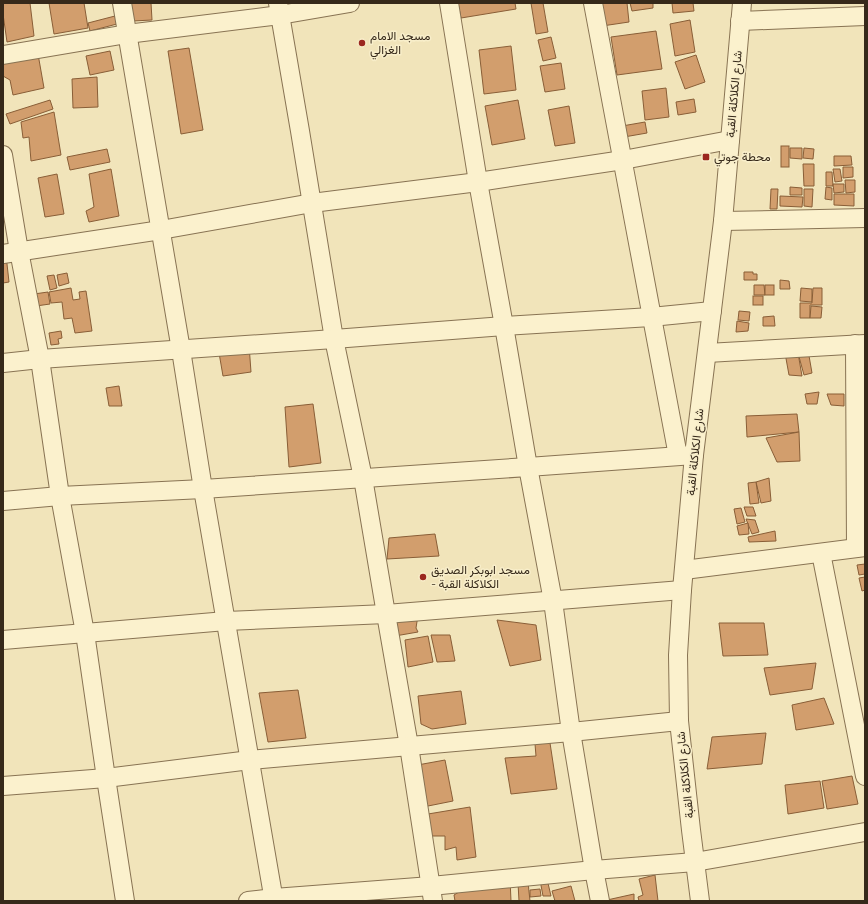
<svg xmlns="http://www.w3.org/2000/svg" width="868" height="904" font-family="'PT Serif',Vazirmatn,serif">
  <style>
    .building { fill: #d29e6d; stroke: #895e37 }
    .lines { fill: none; stroke-linecap: round; stroke-linejoin: round }
    .street-casing { stroke: #887353; stroke-width: 20 }
    .street { stroke: #fbf1cd; stroke-width: 18 }
    .poi-dot { fill: #9b271f; stroke: #f8eeca; stroke-width: 1.5 }
    .labels { text-anchor: middle; stroke-width: 3; stroke-linejoin: round; paint-order: stroke }
    .poi-label { font-size: 12px; fill: #36291a; stroke: #f8eeca; text-anchor: start }
    .street-label { font-size: 12px; fill: #36291a; stroke: #f8eeca }
  </style>
  <rect width="100%" height="100%" fill="#f1e4ba"/>
  <g class="building">
    <polygon points="3,3 30,3 34,36 7,42 3,14"/>
    <polygon points="49,3 84,3 88,28 54,34"/>
    <polygon points="131,3 151,3 152,20 133,21"/>
    <polygon points="458,3 515,3 516,9 461,18"/>
    <polygon points="531,3 543,3 548,32 536,34"/>
    <polygon points="599,3 627,3 629,22 602,26"/>
    <polygon points="630,3 653,3 653,8 632,11"/>
    <polygon points="672,3 693,3 694,11 673,13"/>
    <polygon points="115,16 117,24 90,31 88,23"/>
    <polygon points="690,20 695,52 675,56 670,24"/>
    <polygon points="656,31 662,69 617,75 611,37"/>
    <polygon points="551,37 556,58 543,61 538,40"/>
    <polygon points="511,46 516,90 484,94 479,50"/>
    <polygon points="189,48 203,130 181,134 168,51"/>
    <polygon points="110,51 114,70 90,75 86,56"/>
    <polygon points="38,54 44,88 13,95 10,80 3,76 3,62"/>
    <polygon points="696,55 705,82 685,89 675,62"/>
    <polygon points="561,63 565,89 545,92 540,66"/>
    <polygon points="97,77 98,107 73,108 72,79"/>
    <polygon points="666,88 669,117 645,120 642,91"/>
    <polygon points="694,99 696,112 678,115 676,102"/>
    <polygon points="50,100 53,109 10,124 6,114"/>
    <polygon points="518,100 525,139 492,145 485,106"/>
    <polygon points="569,106 575,143 555,146 548,110"/>
    <polygon points="54,112 61,155 31,161 29,137 23,138 21,122"/>
    <polygon points="645,122 647,133 624,137 622,126"/>
    <rect x="781" y="146" width="8" height="21"/>
    <polygon points="790,148 802,148 802,159 790,158"/>
    <polygon points="804,148 814,149 813,159 803,158"/>
    <polygon points="107,149 110,162 70,170 67,157"/>
    <polygon points="834,156 851,156 852,165 834,166"/>
    <polygon points="803,164 814,164 814,186 804,186"/>
    <polygon points="843,167 853,167 853,177 843,178"/>
    <polygon points="111,169 119,216 89,222 86,211 94,207 89,174"/>
    <polygon points="833,169 840,169 842,181 835,182"/>
    <polygon points="826,172 832,172 833,186 826,186"/>
    <polygon points="57,174 64,214 45,217 38,178"/>
    <polygon points="845,180 855,180 855,192 846,193"/>
    <polygon points="833,184 844,184 844,192 834,193"/>
    <polygon points="790,187 802,188 802,195 790,195"/>
    <polygon points="826,187 832,188 832,200 825,199"/>
    <polygon points="771,189 778,189 777,209 770,209"/>
    <polygon points="804,189 813,189 812,207 804,206"/>
    <polygon points="834,194 854,194 854,206 834,205"/>
    <polygon points="780,196 803,197 802,207 780,206"/>
    <polygon points="6,255 9,282 3,283 3,256"/>
    <polygon points="744,272 753,272 753,274 757,274 757,280 744,280"/>
    <polygon points="67,273 69,283 59,286 57,275"/>
    <polygon points="54,275 57,288 50,290 47,276"/>
    <polygon points="780,280 789,281 790,289 780,289"/>
    <polygon points="754,285 764,285 765,295 754,295"/>
    <rect x="765" y="285" width="9" height="10"/>
    <polygon points="71,288 73,300 80,299 79,292 86,291 92,331 75,333 72,318 64,319 62,302 51,303 49,292"/>
    <polygon points="801,288 812,289 812,302 800,301"/>
    <polygon points="813,288 822,288 822,305 810,305 810,318 800,318 800,303 812,303"/>
    <polygon points="48,292 50,304 36,306 34,294"/>
    <rect x="753" y="296" width="10" height="9"/>
    <polygon points="811,306 822,307 821,318 810,318"/>
    <polygon points="739,311 750,312 749,321 738,320"/>
    <polygon points="774,316 775,326 763,326 763,317"/>
    <polygon points="737,321 749,323 748,331 736,332"/>
    <polygon points="61,331 62,338 58,339 59,344 51,345 49,333"/>
    <polygon points="249,345 251,372 223,376 218,347"/>
    <polygon points="808,350 812,373 804,375 798,353"/>
    <polygon points="785,353 798,353 802,376 789,375"/>
    <polygon points="119,386 122,406 109,406 106,388"/>
    <polygon points="819,392 817,404 807,404 805,394"/>
    <polygon points="827,394 844,394 844,406 831,405"/>
    <polygon points="313,404 321,463 289,467 285,407"/>
    <polygon points="797,414 799,432 747,437 746,416"/>
    <polygon points="799,432 800,461 777,462 766,438"/>
    <polygon points="769,478 771,501 761,503 756,482"/>
    <polygon points="756,482 759,503 750,504 748,483"/>
    <polygon points="744,507 753,507 756,516 747,516"/>
    <polygon points="741,508 745,522 737,524 734,509"/>
    <polygon points="746,519 755,520 759,532 752,534"/>
    <polygon points="748,523 749,534 739,535 737,526"/>
    <polygon points="775,531 776,541 749,542 748,537"/>
    <polygon points="435,534 439,556 387,559 389,538"/>
    <polygon points="865,564 865,574 859,575 857,565"/>
    <polygon points="865,577 865,590 862,591 859,578"/>
    <polygon points="418,615 416,628 418,632 395,636 394,621"/>
    <polygon points="497,620 536,625 541,660 510,666"/>
    <polygon points="719,623 764,623 768,655 723,656"/>
    <polygon points="431,635 450,635 455,661 437,662"/>
    <polygon points="428,636 433,662 408,667 405,640"/>
    <polygon points="816,663 812,689 770,695 764,668"/>
    <polygon points="298,690 306,738 268,742 259,693"/>
    <polygon points="461,691 466,724 432,729 421,724 418,696"/>
    <polygon points="824,698 834,724 796,730 792,705"/>
    <polygon points="766,733 762,764 707,769 712,737"/>
    <polygon points="550,743 557,789 511,794 505,758 536,756 535,744"/>
    <polygon points="445,760 453,801 423,807 412,766"/>
    <polygon points="852,776 858,804 827,809 822,781"/>
    <polygon points="820,781 824,808 788,814 785,785"/>
    <polygon points="470,807 476,857 457,860 456,847 445,850 445,836 431,836 428,814"/>
    <polygon points="655,875 658,901 639,901 638,897 643,895 639,879"/>
    <polygon points="510,879 511,901 455,901 454,895 467,887"/>
    <polygon points="547,879 551,896 543,896 540,880"/>
    <polygon points="528,882 530,901 519,901 518,883"/>
    <polygon points="571,886 575,901 555,901 552,891"/>
    <polygon points="540,889 541,896 530,897 530,890"/>
    <polygon points="634,894 634,901 607,901 607,900"/>
  </g>
  <g class="lines">
    <g class="street-casing">
      <g id="street">
        <polyline points="122,3 181,350 203,489 274,901"/>
        <polyline points="278,3 300,131 334,339 363,478 386,614 409,746 433,901"/>
        <polyline points="449,3 478,182 504,326 528,467 553,601 571,732 594,870 600,901"/>
        <path d="M593 3C622 154 649 305 678 456"/>
        <polyline points="740,21 865,16"/>
        <polyline points="3,55 127,34 280,15 350,3"/>
        <polyline points="3,155 19,251 40,359 60,496 85,633 106,778 125,901"/>
        <polyline points="723,221 865,218"/>
        <polyline points="3,254 161,230 312,203 478,182 623,160 730,140"/>
        <polyline points="855,344 856,548"/>
        <polyline points="707,353 865,344"/>
        <polyline points="3,363 40,359 334,339 504,326 651,317 712,311"/>
        <polyline points="3,501 60,496 203,489 528,467 694,455"/>
        <polyline points="821,553 865,776"/>
        <polyline points="684,570 865,547"/>
        <polyline points="3,640 226,621 386,614 682,590"/>
        <polyline points="3,786 106,778 250,760 571,732 679,721"/>
        <polyline points="248,901 274,898 431,886 594,870 695,862 865,832"/>
        <polyline points="700,901 691,830 679,721 678,655 682,590 694,455 723,221 742,3"/>
      </g>
    </g>
    <use href="#street" class="street"/>
  </g>
  <g class="poi-dot">
    <circle cx="362" cy="43" r="4"/>
    <rect x="702" y="153" width="8" height="8" rx="2"/>
    <circle cx="423" cy="577" r="4"/>
  </g>
  <g class="labels">
    <g class="poi-label">
      <text x="370" y="40">مسجد الامام<tspan x="370" dy="14">الغزالي</tspan></text>
      <text x="714" y="161">محطة جوتي</text>
      <text x="431" y="574">مسجد ابوبكر الصديق<tspan x="431" dy="14">- الكلاكلة القبة</tspan></text>
    </g>
    <g class="street-label">
      <text transform="translate(734 94) rotate(-85)" y="4">شارع الكلاكلة القبة</text>
      <text transform="translate(695 452) rotate(-84)" y="4">شارع الكلاكلة القبة</text>
      <text transform="translate(685 775) rotate(-96)" y="4">شارع الكلاكلة القبة</text>
    </g>
  </g>
  <rect width="868" height="904" fill="none" stroke="#36291a" stroke-width="8"/>
</svg>
